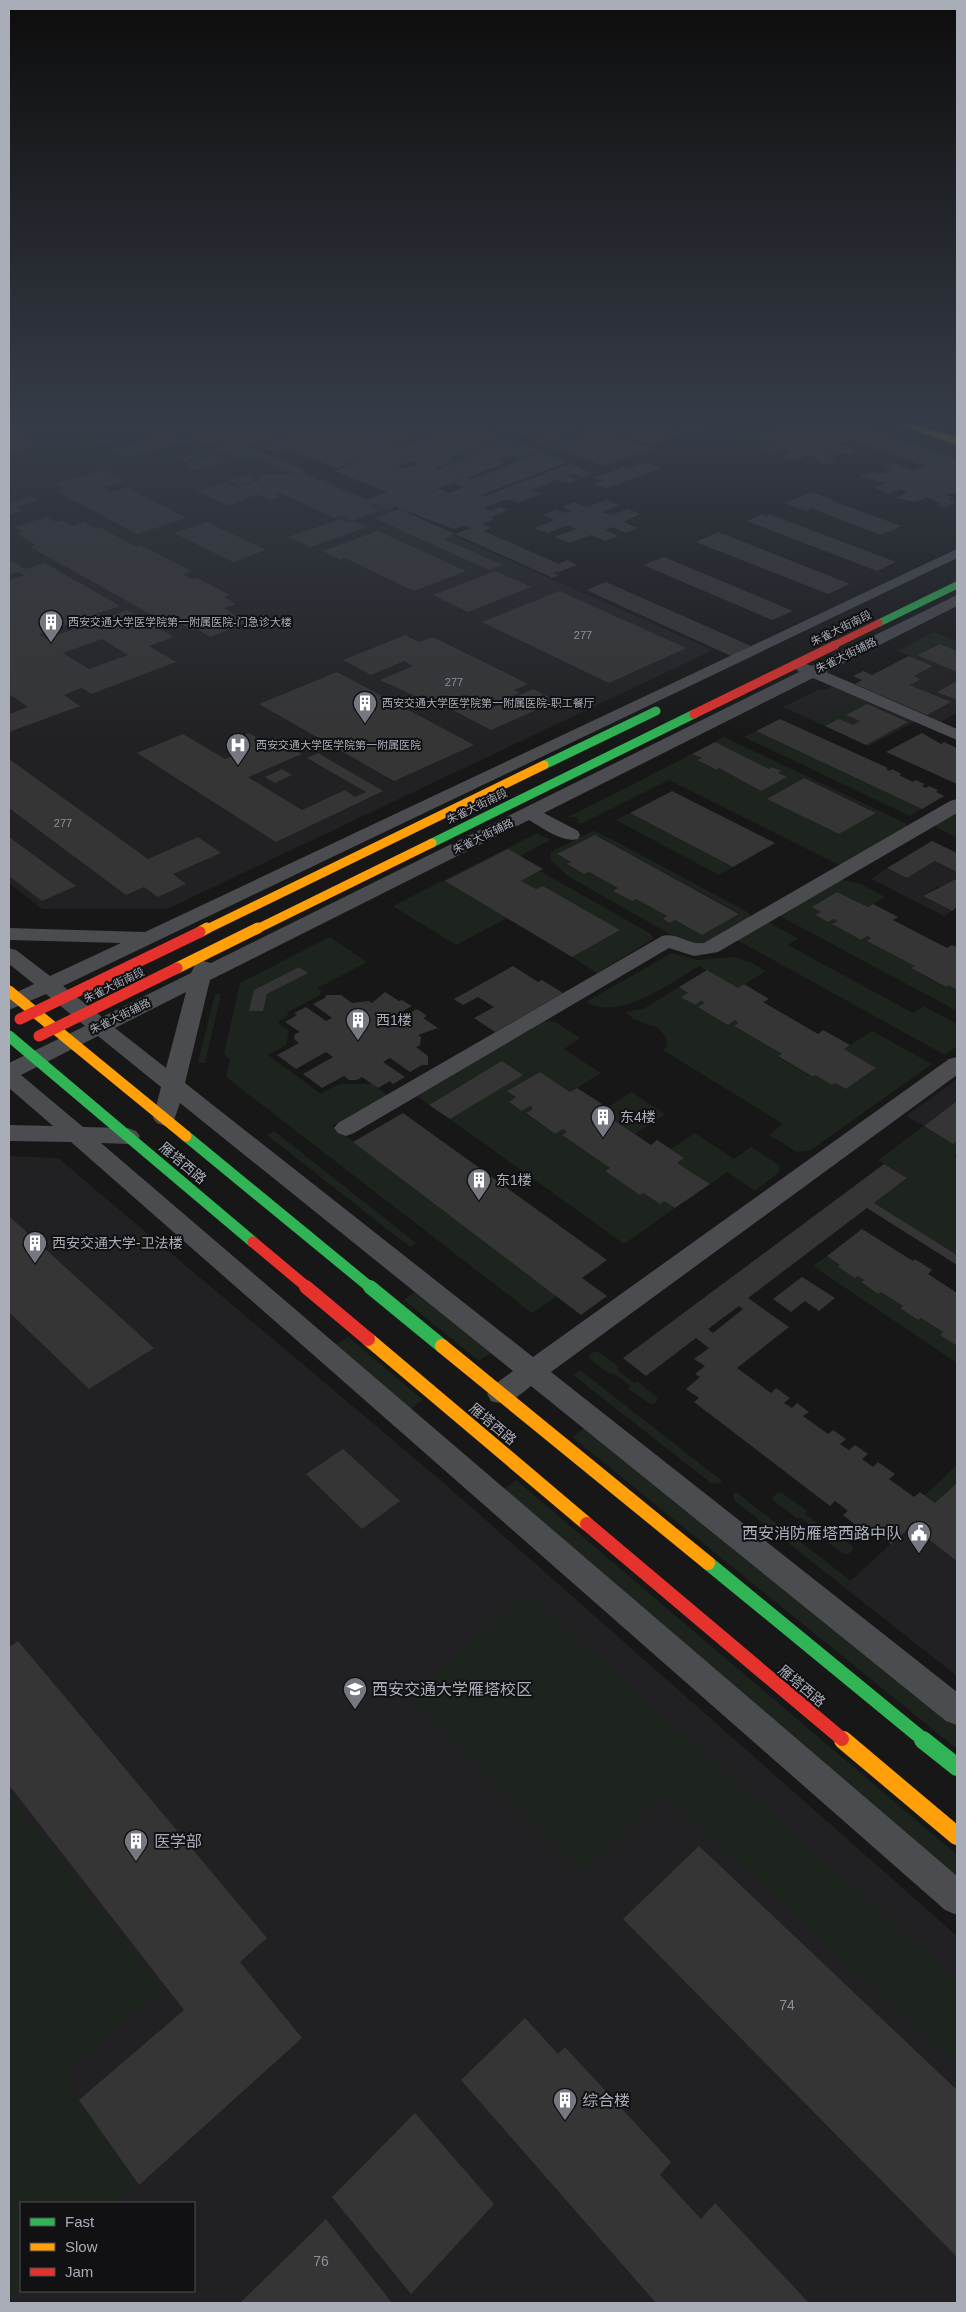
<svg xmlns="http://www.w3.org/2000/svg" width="966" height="2312" font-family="Helvetica,'Noto Sans SC',sans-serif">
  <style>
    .built { fill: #212123; fill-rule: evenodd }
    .green { fill: #1d241e; fill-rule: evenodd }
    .building { fill: #353536; fill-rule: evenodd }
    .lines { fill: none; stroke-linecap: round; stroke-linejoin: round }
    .street { fill: #4b4c50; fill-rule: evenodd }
    .fast-far4 { stroke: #30b455; stroke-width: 7 }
    .fast-far3 { stroke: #30b455; stroke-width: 9 }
    .fast-far2 { stroke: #30b455; stroke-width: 11 }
    .fast-far1 { stroke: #30b455; stroke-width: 14 }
    .fast { stroke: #30b455; stroke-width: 18 }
    .slow-far4 { stroke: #ff9f0a; stroke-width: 7 }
    .slow-far3 { stroke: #ff9f0a; stroke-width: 9 }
    .slow-far2 { stroke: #ff9f0a; stroke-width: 11 }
    .slow-far1 { stroke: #ff9f0a; stroke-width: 14 }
    .slow { stroke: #ff9f0a; stroke-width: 18 }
    .jam-far3 { stroke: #e5322d; stroke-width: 7 }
    .jam-far2 { stroke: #e5322d; stroke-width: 9 }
    .jam-far1 { stroke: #e5322d; stroke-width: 11 }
    .jam { stroke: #e5322d; stroke-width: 14 }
    .labels { text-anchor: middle; stroke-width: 4; stroke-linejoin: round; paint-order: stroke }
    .far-poi-label { font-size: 11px; fill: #a8adb8; stroke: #111113; text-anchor: start }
    .far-street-label { font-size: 11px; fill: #a8adb8; stroke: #111113 }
    .number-label { font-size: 11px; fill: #8b8f98 }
    .poi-label { font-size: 14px; fill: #a8adb8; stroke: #111113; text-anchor: start }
    .street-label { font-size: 14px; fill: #a8adb8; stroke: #111113 }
    .near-number-label { font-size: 14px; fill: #8b8f98 }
    .near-poi-label { font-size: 16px; fill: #a8adb8; stroke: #111113; text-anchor: start }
  </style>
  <rect width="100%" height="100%" fill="#171717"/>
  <g class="built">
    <polygon points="9,421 126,421 151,433 192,421 713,650 167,909 42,909 9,883"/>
    <polygon points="933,666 957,676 957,681 937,692 957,700 957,713 939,723 923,717 869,746 783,707 818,690 825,690 846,680 927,715 950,702 910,685 921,679 914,676"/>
    <polygon points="935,861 957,872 957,879 942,888 938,886 923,896 952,911 944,916 871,879 887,868 907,878"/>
    <polygon points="957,1079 957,1101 924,1126 906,1116"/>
    <path d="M9 1156 58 1158 445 1484 957 1936V2303H9ZM21 2203H194V2291H21Z"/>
    <polygon points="957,1483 957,1676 844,1587"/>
  </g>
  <g class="green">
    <polygon points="933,632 957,641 957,651 940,644 918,655 957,672 957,676 898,651"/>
    <polygon points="830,688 867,704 847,715 860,721 853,725 839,719 825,726 815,722 852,703 825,690"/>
    <polygon points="756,731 922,809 910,816 744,737"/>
    <path d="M724 737 905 823 907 827 843 864H837L669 780 581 824 576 822 578 819 576 817H568L692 754 702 758 698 761 717 770 719 768 761 791 786 777 778 773 780 771 772 767 769 769 715 742ZM804 778 875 812V813L839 834 768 799Z"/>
    <polygon points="957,811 957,838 934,826 935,824"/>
    <polygon points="630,813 733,867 719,875 616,820"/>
    <path d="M593 831 598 832 749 913 751 917 702 946 675 937 568 876 550 859 551 852ZM595 835 739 913V914L702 935 675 920 670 923 663 919 667 916 636 899 631 901 614 891 618 888 589 872 584 874 567 865 571 862 558 855Z"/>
    <polygon points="537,833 551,840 520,856 446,881 507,918 456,945 393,906"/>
    <polygon points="540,871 651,934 653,939 597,973 572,957 619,930 543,886 536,889 521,881"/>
    <polygon points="840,879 860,884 885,897 868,907 837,892 813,907 821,912 816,916 828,922 834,919 838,921 833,925 861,940 868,936 915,966 912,969 945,987 948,985 957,990 957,1011 778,915"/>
    <polygon points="768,922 798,938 788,945 913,1013 924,1006 957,1024 957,1046 945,1055 737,940"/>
    <path d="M330 937 367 962 318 988 321 991 319 996 286 1013 289 1015 277 1022 289 1031 286 1045 268 1055 321 1094 339 1084H372L387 1095 332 1126 557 1296 532 1313 226 1077 230 1059 224 1054 240 983ZM299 967 307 973 267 994 254 990Z"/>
    <path d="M672 953 697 960 733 957 750 962 766 971 738 988 699 966C671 983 618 1022 586 1002Z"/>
    <polygon points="679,987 688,993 682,997 705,1003 699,1007 728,1024 735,1020 738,1023 734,1026 782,1054 778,1057 812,1077 815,1075 832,1085 835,1083 846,1089 876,1068 844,1049 872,1031 932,1064 811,1150 797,1152 769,1135 783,1124 663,1050 667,1047 666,1037 658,1028 634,1019 625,1012 643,1009"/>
    <polygon points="215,994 221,994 205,1063 198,1063"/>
    <polygon points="549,1021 557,1023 580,1038 564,1049 601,1073 570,1092 540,1072 508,1091 516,1097 509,1102 522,1111 530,1106 533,1109 526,1114 555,1134 563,1129 567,1132 562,1135 610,1168 605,1171 660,1204 664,1201 675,1208 624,1244 450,1119 522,1075 502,1062 429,1105 417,1096 543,1022"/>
    <polygon points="631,1092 665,1114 635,1134 601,1112"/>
    <polygon points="924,1126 953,1144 957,1141 957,1153 954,1156 957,1159 957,1255 874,1203 907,1178 878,1160"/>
    <polygon points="274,1131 416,1243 410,1247 267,1135"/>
    <polygon points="695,1133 734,1159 751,1147 779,1165 779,1172 755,1191 727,1172 710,1184 677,1163 684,1158 671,1149"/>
    <polygon points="827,1256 840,1265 838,1267 855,1278 858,1276 864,1280 861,1283 878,1294 881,1292 903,1306 900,1308 918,1320 921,1318 943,1332 940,1335 957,1346 957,1363 813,1266"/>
    <polygon points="419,1289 495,1350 479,1361 404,1300"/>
    <polygon points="348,1337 423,1400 407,1412 332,1347"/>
    <polygon points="593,1352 598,1352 619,1367 617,1370 635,1383 637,1381 658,1398 657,1401 652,1405 628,1389 630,1386 613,1373 610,1374 590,1359 589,1356"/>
    <polygon points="580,1370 722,1481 718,1484 711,1483 573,1375"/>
    <polygon points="588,1425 957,1720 957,1749 572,1437"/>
    <polygon points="957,1465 957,1483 935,1503 924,1496"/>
    <polygon points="516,1480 957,1855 957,1887 500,1492"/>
    <polygon points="736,1492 851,1581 844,1587 735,1501 733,1495"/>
    <polygon points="778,1492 782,1493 807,1511 805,1514 825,1529 828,1527 852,1546 853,1550 847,1555 842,1553 819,1536 821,1533 800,1517 798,1519 774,1501 772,1498"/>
    <polygon points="527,1594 957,1982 957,2065 663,1793 582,1872 410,1696"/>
    <polygon points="9,1795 163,1989 64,2072 135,2183 112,2203 21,2203 21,2286 9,2297"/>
  </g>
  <g class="building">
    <polygon points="50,421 103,421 115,427 82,436"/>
    <path d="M117 421H165L175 425 185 422 181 421H227L208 427 213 429 237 421H319L246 446 305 471 299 472 366 500 387 492 334 471 355 463 352 462 336 468 288 449 275 453 254 445 265 441 269 442 329 421H457L402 442 366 431 402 444 399 445 401 446 464 422 505 436 449 458 455 460 433 469 437 470 466 459 468 458 461 455 505 438 539 450 521 457 515 455 498 461 505 463 411 499 440 489 449 493 464 487 454 483 468 478 471 480 541 452 567 462 481 495 484 497 569 464 593 473 582 477 572 473 565 475 577 480 567 483 554 479 550 480 554 481 531 490 542 494 518 503 507 499 493 504 485 508 491 511 501 507 509 510 491 517 495 519 482 524 491 528 484 531 559 564 567 560 577 565 559 572 552 573 559 575 553 578 455 534 471 528 464 526 454 529 395 507 386 510 373 504 371 505 383 510 351 521 339 516 334 518 279 492 275 493 280 496 270 500 257 494 228 506 196 490 225 482 236 488 255 482 258 483 259 477 268 473 295 474 253 456 243 460 215 448 227 444 219 441 208 445 182 434 190 431 182 428 169 432 191 442 176 447 171 445 127 458 112 450 151 438ZM410 461 418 464 405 469 397 467Z"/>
    <polygon points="483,421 502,421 510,424 518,421 570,421 527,438"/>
    <polygon points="576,421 627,421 604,430 653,449 603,466 546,445 569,436 579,439 582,438 573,435 587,432 594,427 583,424 565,431 570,433 542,444 531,439"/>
    <polygon points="640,421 645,421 681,433 651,445 612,431"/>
    <polygon points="676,421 722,421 687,432 679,429 684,426 672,422"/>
    <polygon points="828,421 844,424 848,422 957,459 957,484 953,486 957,487 957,494 952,493 946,495 953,497 948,499 956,502 945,507 937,505 940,503 927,497 915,502 896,498 908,492 900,489 889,494 874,488 887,483 859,477 872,472 878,474 892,472 888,471 891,470 884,467 895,463 912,471 925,466 850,440 836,445 859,451 849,455 834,452 828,454 835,456 830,458 837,460 825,465 818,463 822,461 815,459 818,458 810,455 798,460 787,459 780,456 793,451 785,449 773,453 761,448 774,443 748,438 760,433 774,435 780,433 772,429 784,424 798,432"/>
    <polygon points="9,426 44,444 9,454"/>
    <polygon points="103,438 111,442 99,446 91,442"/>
    <polygon points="204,449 211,453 185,461 178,458 200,453 196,451"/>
    <polygon points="214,454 228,461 194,471 182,465"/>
    <polygon points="647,462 662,468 607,488 595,484 602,481 594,478 626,466 631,468"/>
    <polygon points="103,470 126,481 104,488 112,492 128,487 187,518 137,534 56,491 64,488 56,484"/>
    <polygon points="247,475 257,479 240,485 230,481"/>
    <polygon points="812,492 832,499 830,500 901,526 881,535 811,508 806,511 784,503"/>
    <polygon points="31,496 39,500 16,507 23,510 9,515 9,503"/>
    <polygon points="606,500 620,505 603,512 611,515 628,509 641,514 623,522 638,528 626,533 613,527 605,530 618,536 605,541 591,535 570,543 555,537 576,529 568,525 548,533 534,528 555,520 543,515 556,510 566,513 572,511 562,507 574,502 587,507"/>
    <polygon points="399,509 455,534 443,539 503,565 489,570 374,518"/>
    <polygon points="762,514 766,516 770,514 787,521 783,523 790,522 896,562 877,571 747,521"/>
    <polygon points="47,517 56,522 62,520 73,526 84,522 94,528 99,527 137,547 141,545 191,571 182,574 192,579 197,578 230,595 224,597 236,604 224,608 246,623 210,637 197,629 193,630 172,619 165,622 30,547 36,545 18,534 23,532 14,527"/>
    <polygon points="341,519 350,523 355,521 367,527 310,547 288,537"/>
    <polygon points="207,522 266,550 233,562 174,533"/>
    <polygon points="378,531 466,571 414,591 345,558 341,560 322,551"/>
    <polygon points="718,532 850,584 828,594 696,542"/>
    <polygon points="664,557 793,611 772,620 643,565"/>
    <path d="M9 560 25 569 45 563 120 606 96 614 104 619 127 610 174 637 149 646 176 662 91 694 82 688 64 695 80 706 9 732V714L28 707 9 694V580L24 575 18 572 9 575ZM93 615 100 620 46 639 39 634ZM102 639 128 655 89 669 63 653Z"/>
    <polygon points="495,571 531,587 468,612 433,595"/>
    <polygon points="606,582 751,646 731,656 586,590"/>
    <polygon points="559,591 686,648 609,683 482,622"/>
    <polygon points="405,635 419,642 433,637 528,684 514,690 520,693 489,706 492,708 533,689 556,701 491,730 424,695 417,697 380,680 413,666 404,661 371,675 343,660"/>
    <polygon points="940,644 957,651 957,672 917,655"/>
    <polygon points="909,656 933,666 914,676 921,679 910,685 951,702 927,715 855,684 862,680 853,676 863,671 872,675"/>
    <polygon points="337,672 474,745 394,781 259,704"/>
    <polygon points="957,681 957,700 937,692"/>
    <polygon points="867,704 908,722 866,745 825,726 839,719 853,725 860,721 846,715"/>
    <polygon points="780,719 888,768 886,769 890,771 892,769 902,774 899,775 913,782 915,780 925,784 922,786 926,788 929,786 938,790 936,792 944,796 922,809 756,731"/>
    <polygon points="249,733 265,742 275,738 302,754 248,777 302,810 345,790 355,797 366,792 307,758 318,753 383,791 276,842 137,753 183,734 225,759 243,752 226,742"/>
    <polygon points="922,733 941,744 944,742 957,748 957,784 886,752"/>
    <polygon points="715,742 769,769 772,767 781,771 778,773 787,777 761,791 719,768 717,770 697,760 702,758 692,754"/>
    <polygon points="9,759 148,859 198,837 221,853 173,874 186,884 158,897 144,887 126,895 9,808"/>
    <polygon points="282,769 292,775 275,783 265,777"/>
    <polygon points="804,778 876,813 839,834 767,799"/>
    <polygon points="672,791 775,843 733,867 630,813"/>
    <polygon points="595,835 739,914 702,935 675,920 670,923 663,919 667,916 636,899 632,901 613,891 618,888 589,872 584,874 567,864 571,862 557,854"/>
    <polygon points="9,837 76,886 42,901 9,876"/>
    <polygon points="932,841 957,853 957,872 935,861 907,878 887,868"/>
    <polygon points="508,849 543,869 521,881 536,889 543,886 620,930 572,957 445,881"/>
    <polygon points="956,879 957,907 952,911 923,896"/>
    <polygon points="837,892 868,907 873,904 898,917 893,920 947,948 952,945 957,947 957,990 948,985 946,987 911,968 915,966 867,941 871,938 868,936 861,940 832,924 838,921 834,919 828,922 815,915 821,912 812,907"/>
    <polygon points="513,966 538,982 542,980 563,993 495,1032 474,1018 494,1007 478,997 463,1005 454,999"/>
    <polygon points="299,967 308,973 267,994 263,1011 249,1011 254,990"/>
    <polygon points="707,970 738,988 744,984 769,999 763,1002 818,1034 823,1030 850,1045 844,1049 876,1068 846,1089 835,1083 832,1085 815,1075 813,1077 778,1056 782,1054 734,1026 738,1023 735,1020 728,1025 698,1007 705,1003 701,1001 695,1005 681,997 688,993 679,987"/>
    <polygon points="385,992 399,1001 402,1000 412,1006 380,1024 385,1027 417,1009 427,1016 423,1018 438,1028 418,1035 421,1037 420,1045 416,1047 428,1056 428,1065 422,1065 410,1072 390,1058 383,1062 405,1077 393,1084 390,1081 378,1088 362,1077 357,1080 349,1080 344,1076 322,1088 303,1074 333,1057 326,1052 296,1069 277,1055 299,1043 294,1039 295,1034 300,1032 285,1022 297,1015 294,1013 306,1007 326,1021 332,1018 313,1004 325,998 326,995 341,995 352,1003 369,1001 372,1003"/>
    <polygon points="502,1061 523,1075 450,1119 429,1105"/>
    <polygon points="540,1072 570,1092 577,1088 602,1104 596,1108 651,1145 657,1140 684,1158 677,1163 710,1184 675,1208 664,1201 660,1204 643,1193 640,1195 605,1171 610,1168 562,1135 567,1132 563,1129 555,1134 526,1113 533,1109 530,1106 522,1111 509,1102 516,1097 507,1091"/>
    <polygon points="957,1101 957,1141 953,1144 924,1126"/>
    <polygon points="403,1113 607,1260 582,1278 607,1296 581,1315 353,1142"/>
    <path d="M884 1164 907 1178 874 1203 957 1255V1265L867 1208 748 1298 789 1327 737 1368 771 1393 776 1388 790 1398 784 1403 792 1408 797 1403 809 1412 803 1416 828 1434 833 1430 846 1439 840 1444 849 1450 855 1445 868 1454 862 1459 873 1467 878 1462 895 1474 889 1479 914 1497 920 1492 935 1503 957 1483V1561L911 1526 891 1544 876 1532 871 1537 843 1515 848 1511 835 1501 830 1506 694 1402 699 1398 686 1389 700 1377 695 1374 705 1366 694 1359 709 1348 696 1338 646 1376 623 1358ZM739 1306 743 1309 713 1333 708 1329Z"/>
    <polygon points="9,1216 154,1348 89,1389 9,1312"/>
    <polygon points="862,1229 913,1261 915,1259 932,1270 928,1274 957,1293 957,1346 940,1335 943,1332 921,1318 918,1320 900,1308 903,1306 881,1292 878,1294 861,1282 864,1280 858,1276 855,1278 838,1267 840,1265 827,1256"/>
    <polygon points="802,1277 835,1298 819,1311 805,1301 791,1312 773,1299"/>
    <polygon points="343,1449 400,1501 362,1529 306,1474"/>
    <polygon points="18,1641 267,1938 240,1962 302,2038 139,2185 79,2100 184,2010 9,1785 9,1647"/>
    <polygon points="699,1846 957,2090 957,2257 623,1919"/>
    <polygon points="525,2018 558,2054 565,2047 671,2162 660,2175 701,2219 715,2203 809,2303 656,2303 461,2080"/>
    <polygon points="415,2113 494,2204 411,2294 332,2197"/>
    <polygon points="326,2219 392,2303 240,2303"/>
  </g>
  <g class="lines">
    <g class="street">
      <path d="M957 549V558L63 986 102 1017 191 973 196 963 203 961 211 963 799 672 795 668 797 665 803 663 812 666 957 595V606L826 672 957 729V740L813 678 544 813 578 831 580 835 578 839C562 843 543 828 529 820L210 980 185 1083 533 1357 949 1059 957 1057V1075L551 1372 957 1692V1725L946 1721 531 1386C518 1396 508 1407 491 1401L487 1394 491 1387 513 1371 180 1103 173 1123 165 1126 157 1123 153 1118 161 1087 98 1036 21 1075 83 1127 128 1128 136 1131 140 1136 136 1141 128 1144 101 1143 957 1876V1915L945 1910 71 1142 9 1141V1125L53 1126 9 1088V1063L85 1026 46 994 9 1010V996L34 984 9 964V948L16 950 50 976 121 943 9 940V928L145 932ZM186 992 166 1068 115 1028Z"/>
      <path d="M957 799V813L718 952 694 956 669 948 354 1133 346 1136 338 1133 334 1128 338 1123 662 936C677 932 688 945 704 943L950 801Z"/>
    </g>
    <polyline class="fast-far4" points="879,623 957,585"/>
    <g class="fast-far3">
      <polyline points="544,765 656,711"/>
      <polyline points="432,843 694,714"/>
    </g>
    <g class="fast-far2">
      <polyline points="9,1036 253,1242"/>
      <polyline points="186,1136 371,1288"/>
    </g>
    <g class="fast-far1">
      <polyline points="370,1287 442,1346"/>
      <polyline points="708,1563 925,1741"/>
    </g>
    <polyline class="fast" points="923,1740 957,1767"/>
    <polyline class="slow-far4" points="897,421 957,441"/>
    <g class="slow-far3">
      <polyline points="205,930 544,765"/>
      <polyline points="255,930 432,843"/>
    </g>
    <g class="slow-far2">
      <polyline points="200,932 207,928"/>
      <polyline points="177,968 258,928"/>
      <polyline points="9,991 186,1136"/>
    </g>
    <g class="slow-far1">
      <polyline points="368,1339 587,1524"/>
      <polyline points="442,1346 708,1563"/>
      <polyline points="842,1739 844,1741"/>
    </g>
    <polyline class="slow" points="843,1740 957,1836"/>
    <polyline class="jam-far3" points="832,646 879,623"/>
    <polyline class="jam-far2" points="694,714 835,645"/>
    <g class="jam-far1">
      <polyline points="20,1019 200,932"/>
      <polyline points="39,1036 177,968"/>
      <polyline points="253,1242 308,1288"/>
    </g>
    <g class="jam">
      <polyline points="306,1287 368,1339"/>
      <polyline points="587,1524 842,1739"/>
    </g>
  </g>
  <linearGradient id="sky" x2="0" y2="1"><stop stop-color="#0d0d0d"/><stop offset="0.57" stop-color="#363c47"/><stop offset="1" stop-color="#363c47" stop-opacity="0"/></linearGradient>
  <rect width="966" height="744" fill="url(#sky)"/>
  <defs>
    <g id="building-pin" transform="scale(1.25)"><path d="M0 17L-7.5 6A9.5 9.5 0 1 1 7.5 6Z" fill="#757880" stroke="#111113"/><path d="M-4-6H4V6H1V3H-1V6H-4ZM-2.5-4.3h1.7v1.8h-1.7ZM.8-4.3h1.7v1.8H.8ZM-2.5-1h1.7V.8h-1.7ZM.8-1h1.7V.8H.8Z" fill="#fff"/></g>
    <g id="hospital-pin" transform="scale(1.25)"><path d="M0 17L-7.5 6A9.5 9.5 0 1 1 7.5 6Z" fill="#757880" stroke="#111113"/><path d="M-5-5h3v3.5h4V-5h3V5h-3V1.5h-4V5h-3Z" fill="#fff"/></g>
    <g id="civic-pin" transform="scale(1.25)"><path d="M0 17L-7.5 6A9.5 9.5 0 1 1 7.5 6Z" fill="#757880" stroke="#111113"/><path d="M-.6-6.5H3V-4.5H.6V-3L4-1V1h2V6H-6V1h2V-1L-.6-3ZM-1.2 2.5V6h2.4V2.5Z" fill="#fff"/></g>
    <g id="university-pin" transform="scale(1.25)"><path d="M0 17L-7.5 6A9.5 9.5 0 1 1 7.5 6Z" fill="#757880" stroke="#111113"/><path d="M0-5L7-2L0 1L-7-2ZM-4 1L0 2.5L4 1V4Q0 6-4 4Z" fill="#fff"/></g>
  </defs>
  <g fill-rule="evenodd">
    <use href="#building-pin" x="51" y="622"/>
    <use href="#building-pin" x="365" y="703"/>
    <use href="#hospital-pin" x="238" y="745"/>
    <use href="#building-pin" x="358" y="1020"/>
    <use href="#building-pin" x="603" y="1117"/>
    <use href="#building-pin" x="479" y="1180"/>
    <use href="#building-pin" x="35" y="1243"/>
    <use href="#civic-pin" x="919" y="1533"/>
    <use href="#university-pin" x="355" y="1689"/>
    <use href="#building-pin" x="136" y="1841"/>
    <use href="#building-pin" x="565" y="2100"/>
  </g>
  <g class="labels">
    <g class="far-poi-label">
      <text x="68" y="626">西安交通大学医学院第一附属医院-门急诊大楼</text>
      <text x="382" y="707">西安交通大学医学院第一附属医院-职工餐厅</text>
      <text x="256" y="749">西安交通大学医学院第一附属医院</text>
    </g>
    <g class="far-street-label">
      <text transform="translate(841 628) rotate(-26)" y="4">朱雀大街南段</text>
      <text transform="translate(846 655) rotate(-26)" y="4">朱雀大街辅路</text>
      <text transform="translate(477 806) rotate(-26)" y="4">朱雀大街南段</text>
      <text transform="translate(483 836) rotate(-26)" y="4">朱雀大街辅路</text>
      <text transform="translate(114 985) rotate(-26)" y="4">朱雀大街南段</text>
      <text transform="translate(120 1016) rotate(-26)" y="4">朱雀大街辅路</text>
    </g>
    <g class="number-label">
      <text x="583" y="639">277</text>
      <text x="454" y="686">277</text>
      <text x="63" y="827">277</text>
    </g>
    <g class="poi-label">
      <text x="376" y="1025">西1楼</text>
      <text x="620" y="1122">东4楼</text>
      <text x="496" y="1185">东1楼</text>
      <text x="52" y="1248">西安交通大学-卫法楼</text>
    </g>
    <g class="street-label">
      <text transform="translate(183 1163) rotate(40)" y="5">雁塔西路</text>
      <text transform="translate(493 1424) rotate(40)" y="5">雁塔西路</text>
      <text transform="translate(802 1686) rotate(40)" y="5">雁塔西路</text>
    </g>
    <g class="near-number-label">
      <text x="787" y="2010">74</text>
      <text x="321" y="2266">76</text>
    </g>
    <g class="near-poi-label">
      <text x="902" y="1539" text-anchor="end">西安消防雁塔西路中队</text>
      <text x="372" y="1695">西安交通大学雁塔校区</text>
      <text x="154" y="1847">医学部</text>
      <text x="582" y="2106">综合楼</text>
    </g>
  </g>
  <rect width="966" height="2312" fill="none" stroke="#a8adb8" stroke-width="20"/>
  <rect x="20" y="2202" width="175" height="90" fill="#111113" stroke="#4d4f55"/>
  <rect x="30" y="2218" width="25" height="8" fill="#30b455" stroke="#4d4f55"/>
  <text x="65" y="2227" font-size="15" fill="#a8adb8">Fast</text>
  <rect x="30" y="2243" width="25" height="8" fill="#ff9f0a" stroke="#4d4f55"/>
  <text x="65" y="2252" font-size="15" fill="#a8adb8">Slow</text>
  <rect x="30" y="2268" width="25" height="8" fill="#e5322d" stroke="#4d4f55"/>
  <text x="65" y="2277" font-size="15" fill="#a8adb8">Jam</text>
</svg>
